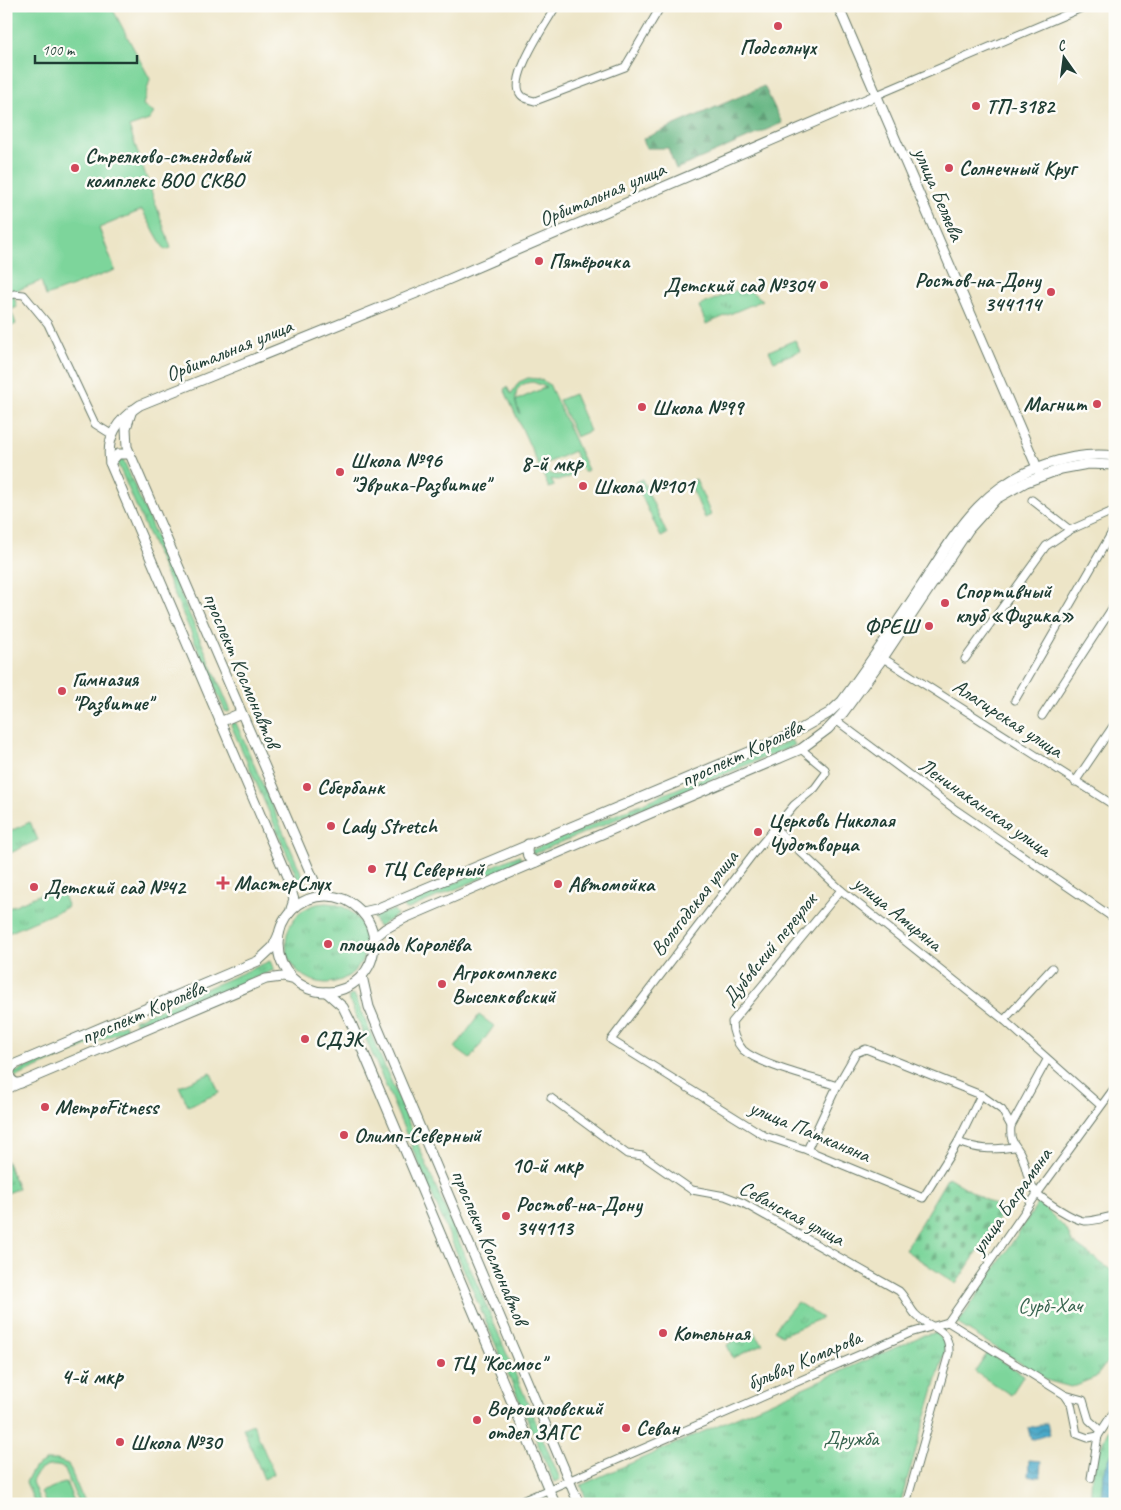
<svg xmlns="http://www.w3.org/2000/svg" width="1121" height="1510" font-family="Caveat,sans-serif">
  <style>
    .grass { fill: url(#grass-tufts); stroke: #4e8968 }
    .forest { fill: url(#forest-firs); stroke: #427a5c }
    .cemetery { fill: url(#cemetery-stones); stroke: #4e8968 }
    .pitch { fill: #7dd59b; stroke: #4e8968; fill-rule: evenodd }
    .water { fill: url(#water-waves); stroke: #34727e }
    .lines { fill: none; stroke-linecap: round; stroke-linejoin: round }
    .minor-casing { stroke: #677867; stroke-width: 9 }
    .major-casing { stroke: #677867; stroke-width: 11 }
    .minor { stroke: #fff; stroke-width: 7 }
    .major { stroke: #fff; stroke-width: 9 }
    .poi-dot { fill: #d1495b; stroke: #fdfcf7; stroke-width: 2 }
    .labels { text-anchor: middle; stroke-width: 5; stroke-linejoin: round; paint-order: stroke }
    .poi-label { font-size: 21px; font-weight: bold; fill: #1f3d34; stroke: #fdfcf7; text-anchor: start }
    .street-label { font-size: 21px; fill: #1f3d34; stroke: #fdfcf7 }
    .park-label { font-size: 21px; fill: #36634e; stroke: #fdfcf7 }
    .neighbourhood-label { font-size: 22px; font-weight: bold; fill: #1f3d34; stroke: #fdfcf7 }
  </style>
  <defs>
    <pattern id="grass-tufts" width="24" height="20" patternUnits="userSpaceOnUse" patternTransform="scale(1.25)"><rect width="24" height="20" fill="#7dd59b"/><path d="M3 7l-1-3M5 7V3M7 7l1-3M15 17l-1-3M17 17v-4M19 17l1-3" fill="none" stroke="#66ae7f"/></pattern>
    <pattern id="forest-firs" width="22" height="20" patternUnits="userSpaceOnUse" patternTransform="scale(1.25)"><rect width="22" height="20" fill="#66b683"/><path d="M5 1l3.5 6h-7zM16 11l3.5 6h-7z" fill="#53956c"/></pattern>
    <pattern id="cemetery-stones" width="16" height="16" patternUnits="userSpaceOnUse" patternTransform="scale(1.25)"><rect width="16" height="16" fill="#7dd59b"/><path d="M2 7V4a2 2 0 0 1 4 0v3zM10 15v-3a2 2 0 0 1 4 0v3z" fill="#66ae7f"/></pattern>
    <pattern id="water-waves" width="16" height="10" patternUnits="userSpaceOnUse" patternTransform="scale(1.25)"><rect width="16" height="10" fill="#4aa8c8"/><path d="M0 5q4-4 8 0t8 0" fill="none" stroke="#3d8aa3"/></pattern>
  </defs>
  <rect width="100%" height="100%" fill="#fdfcf7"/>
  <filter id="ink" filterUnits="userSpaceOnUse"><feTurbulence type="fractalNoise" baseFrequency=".02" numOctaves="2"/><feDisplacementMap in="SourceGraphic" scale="10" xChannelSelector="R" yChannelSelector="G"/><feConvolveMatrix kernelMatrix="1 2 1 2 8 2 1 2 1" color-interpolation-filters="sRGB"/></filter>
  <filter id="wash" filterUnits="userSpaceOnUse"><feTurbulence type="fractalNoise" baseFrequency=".0096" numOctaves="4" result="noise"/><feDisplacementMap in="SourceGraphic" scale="20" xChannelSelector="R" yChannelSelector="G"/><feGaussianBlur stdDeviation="1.12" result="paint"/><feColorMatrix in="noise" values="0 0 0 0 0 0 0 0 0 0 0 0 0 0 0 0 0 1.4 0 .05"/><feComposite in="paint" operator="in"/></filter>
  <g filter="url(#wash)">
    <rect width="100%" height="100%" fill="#ede5c7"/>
    <g class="grass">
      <polygon points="744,287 763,300 706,324 699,306"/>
      <polygon points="795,340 800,351 774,361 769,351"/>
      <polygon points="120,458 123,459 230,709 229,712 225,711 117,462"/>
      <polygon points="642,479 667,534 661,537 635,482"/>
      <polygon points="696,479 711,515 705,518 689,482"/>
      <polygon points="232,722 236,723 306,884 303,886 301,886 231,725"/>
      <polygon points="792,740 795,745 533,854 532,850"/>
      <polygon points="30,822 38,840 6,855 6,833"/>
      <polygon points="519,855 522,861 406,910 403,907 403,905"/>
      <polygon points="59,886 68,907 6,934 6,909"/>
      <circle cx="326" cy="943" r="40"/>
      <polygon points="394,910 397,915 378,927 373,916"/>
      <polygon points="270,961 274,970 137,1026 134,1020"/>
      <polygon points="354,994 560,1479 554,1482 348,997"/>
      <polygon points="125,1024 127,1029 16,1077 14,1073"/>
      <polygon points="6,1160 18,1188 6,1194"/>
      <polygon points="1039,1202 1067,1230 1072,1242 1115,1273 1115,1351 1096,1377 1071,1387 1049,1381 958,1324"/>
      <polygon points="797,1302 822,1318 782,1335 774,1330"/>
      <polygon points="751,1329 763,1344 733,1358 727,1345"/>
      <polygon points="936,1333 945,1342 945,1351 900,1504 588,1504 581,1485 924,1335"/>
      <path d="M1115 1419V1447L1103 1473 1101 1504H1092C1087 1477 1101 1442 1115 1419Z"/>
      <polygon points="253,1424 274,1474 264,1479 243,1428"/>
    </g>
    <polygon class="forest" points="764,86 782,123 676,169 668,148 646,148 643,139"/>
    <polygon class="cemetery" points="948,1177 1004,1211 956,1284 905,1250"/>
    <g class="pitch">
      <polygon points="6,6 111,6 150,79 143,105 154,113 149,120 129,127 171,248 165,250 142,210 99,228 115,270 46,296 41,281 13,292 17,307 11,310 16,324 6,329"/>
      <path d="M528 378 539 379 549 384 588 470 584 472 580 464C575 477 564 482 551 479L554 486 549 488 504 389 507 387 511 394 519 382ZM533 382 546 387 515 401 520 414C513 399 513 383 533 382ZM574 451C585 469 559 483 545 470L543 465Z"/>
      <polygon points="574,394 590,431 576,437 559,400"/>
      <polygon points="479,1015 494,1026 470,1059 455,1048"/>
      <polygon points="211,1073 219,1093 188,1106 179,1086"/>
      <polygon points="988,1352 1024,1375 1011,1395 975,1372"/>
      <path d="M47 1460H57L68 1464 85 1504H79L64 1468C50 1462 37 1468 32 1482L41 1504H35L26 1482 34 1468Z"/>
      <polygon points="66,1482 75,1504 46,1504 41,1492"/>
    </g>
    <g class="water">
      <polygon points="1047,1423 1050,1434 1031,1440 1028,1428"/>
      <polygon points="1115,1447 1115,1504 1101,1504 1103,1473"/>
      <polygon points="1029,1460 1041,1461 1040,1477 1028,1476"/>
    </g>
  </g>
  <g filter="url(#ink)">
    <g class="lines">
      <g class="minor-casing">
        <g id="minor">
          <path d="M556 6C547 22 507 79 521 95 524 99 530 100 535 101L625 67 661 6"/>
          <polyline points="877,95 1086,6"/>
          <polyline points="6,297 14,294 24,295 48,324 95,424 111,434"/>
          <polyline points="1032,500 1070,530"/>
          <polyline points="883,658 1115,806"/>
          <polyline points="965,659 1046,546 1070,530 1115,510"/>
          <polyline points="1015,700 1115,527"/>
          <polyline points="1042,716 1115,604"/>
          <polyline points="837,721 956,810 1115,919"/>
          <polyline points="801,749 825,769 826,773 815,788 794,805 753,854 611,1040 765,1136 807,1150 923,1198 958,1142 981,1095"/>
          <polyline points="1075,782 1115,723"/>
          <polyline points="776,829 841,890 1004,1020 1100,1105"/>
          <polyline points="1004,1020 1052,968"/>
          <path d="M1047 1060 1011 1126C1009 1145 1017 1143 1022 1157 1027 1169 1027 1183 1037 1193 1044 1201 1074 1220 1084 1221 1093 1222 1105 1217 1115 1216"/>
          <path d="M837 1086C814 1078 760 1065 743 1050 736 1042 732 1031 732 1022L841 890"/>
          <path d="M551 1098 627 1154 643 1156 692 1190 725 1196 743 1203 899 1291C906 1298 909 1307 915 1314 930 1330 950 1326 949 1353L906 1504"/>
          <path d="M958 1142C978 1150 993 1150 1014 1147"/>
          <polyline points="807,1150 837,1086 856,1053 866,1049 981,1095 1002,1110 1011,1126"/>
          <polyline points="948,1322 1065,1395 1071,1404 1077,1434 1088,1438 1098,1436"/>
          <polyline points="1065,1395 1083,1400 1089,1420 1100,1430"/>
          <polyline points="1091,1478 1098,1436 1115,1410"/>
          <polyline points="515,1504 910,1333 948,1322 1037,1194 1115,1087"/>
        </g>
      </g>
      <g class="major-casing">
        <g id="major">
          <polyline points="838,6 1039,472"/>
          <polyline points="132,410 126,428 127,447 315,883 329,895"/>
          <polyline points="110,463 118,454 130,454"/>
          <polyline points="220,722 241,713"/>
          <polyline points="528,844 527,851 528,857 536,862"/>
          <circle cx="326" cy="944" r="48"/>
          <path d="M291 909 294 900 288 880 110 463C106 436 117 420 140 405L424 290 877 95"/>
          <path d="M363 912 376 909 792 734 829 713 842 701C868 666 892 630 916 594 954 537 977 487 1047 464 1068 457 1093 453 1115 456"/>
          <polyline points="374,938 385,929 405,918 801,749 828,729 843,713 883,658 969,529 996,499 1026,482 1061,469 1088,464 1115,465"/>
          <polyline points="362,976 369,1007 579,1504"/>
          <polyline points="326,992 343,1007 351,1023 555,1504"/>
          <path d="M13 1066C7 1071 8 1079 16 1083H21"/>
          <polyline points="6,1068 258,961 273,947 279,934"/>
          <polyline points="6,1089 266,979 282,977 294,980"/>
        </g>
      </g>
      <use href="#minor" class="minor"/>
      <use href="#major" class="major"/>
    </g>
  </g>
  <g class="poi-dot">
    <circle cx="778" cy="26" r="5"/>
    <circle cx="976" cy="106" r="5"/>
    <circle cx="75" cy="168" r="5"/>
    <circle cx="949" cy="168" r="5"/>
    <circle cx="539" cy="261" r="5"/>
    <circle cx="824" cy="285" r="5"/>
    <circle cx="1051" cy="292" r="5"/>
    <circle cx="1097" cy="404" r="5"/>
    <circle cx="642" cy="407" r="5"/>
    <circle cx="340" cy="472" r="5"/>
    <circle cx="583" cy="486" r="5"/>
    <circle cx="945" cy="603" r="5"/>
    <circle cx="929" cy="626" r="5"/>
    <circle cx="62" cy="691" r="5"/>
    <circle cx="307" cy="787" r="5"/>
    <circle cx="331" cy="826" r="5"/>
    <circle cx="758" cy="832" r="5"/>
    <circle cx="372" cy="869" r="5"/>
    <path d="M220.5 875.5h5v5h5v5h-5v5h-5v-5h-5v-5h5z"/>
    <circle cx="558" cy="884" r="5"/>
    <circle cx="34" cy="887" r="5"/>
    <circle cx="328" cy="944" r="5"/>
    <circle cx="442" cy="984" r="5"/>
    <circle cx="305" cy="1039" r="5"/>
    <circle cx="45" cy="1107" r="5"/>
    <circle cx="344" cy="1135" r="5"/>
    <circle cx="506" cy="1216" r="5"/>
    <circle cx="663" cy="1333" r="5"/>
    <circle cx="441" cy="1363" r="5"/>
    <circle cx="477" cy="1420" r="5"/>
    <circle cx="626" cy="1428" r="5"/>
    <circle cx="120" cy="1442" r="5"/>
  </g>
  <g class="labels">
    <g class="poi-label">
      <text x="778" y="54" text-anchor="middle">Подсолнух</text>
      <text x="986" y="113">ТП-3182</text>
      <text x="85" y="163">Стрелково-стендовый<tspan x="85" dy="24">комплекс ВОО СКВО</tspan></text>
      <text x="959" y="175">Солнечный Круг</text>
      <text x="549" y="268">Пятёрочка</text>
      <text x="1041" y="287" text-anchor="end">Ростов-на-Дону<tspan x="1041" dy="24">344114</tspan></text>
      <text x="814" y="292" text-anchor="end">Детский сад №304</text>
      <text x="1087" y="411" text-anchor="end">Магнит</text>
      <text x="652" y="414">Школа №99</text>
      <text x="350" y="467">Школа №96<tspan x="350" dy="24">"Эврика-Развитие"</tspan></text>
      <text x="593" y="493">Школа №101</text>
      <text x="955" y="598">Спортивный<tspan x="955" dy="24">клуб «Физика»</tspan></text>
      <text x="919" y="633" text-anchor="end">ФРЕШ</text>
      <text x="72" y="686">Гимназия<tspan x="72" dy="24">"Развитие"</tspan></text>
      <text x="317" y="794">Сбербанк</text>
      <text x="768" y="827">Церковь Николая<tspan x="768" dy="24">Чудотворца</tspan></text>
      <text x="341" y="833">Lady Stretch</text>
      <text x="382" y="876">ТЦ Северный</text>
      <text x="234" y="890">МастерСлух</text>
      <text x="568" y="891">Автомойка</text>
      <text x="44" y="894">Детский сад №42</text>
      <text x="338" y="951">площадь Королёва</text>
      <text x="452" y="979">Агрокомплекс<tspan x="452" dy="24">Выселковский</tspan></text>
      <text x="315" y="1046">СДЭК</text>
      <text x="55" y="1114">МетроFitness</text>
      <text x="354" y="1142">Олимп-Северный</text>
      <text x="516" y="1211">Ростов-на-Дону<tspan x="516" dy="24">344113</tspan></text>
      <text x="673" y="1340">Котельная</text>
      <text x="451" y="1370">ТЦ "Космос"</text>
      <text x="487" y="1415">Ворошиловский<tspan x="487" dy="24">отдел ЗАГС</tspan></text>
      <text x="636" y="1435">Севан</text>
      <text x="130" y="1449">Школа №30</text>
    </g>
    <g class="street-label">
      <text transform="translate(602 194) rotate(-23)" y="7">Орбитальная улица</text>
      <text transform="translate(939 194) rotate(67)" y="7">улица Беляева</text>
      <text transform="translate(229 350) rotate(-22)" y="7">Орбитальная улица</text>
      <text transform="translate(242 670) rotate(67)" y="7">проспект Космонавтов</text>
      <text transform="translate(1008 718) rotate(33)" y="7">Алагирская улица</text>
      <text transform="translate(742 753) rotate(-25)" y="7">проспект Королёва</text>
      <text transform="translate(985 807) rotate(35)" y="7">Ленинаканская улица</text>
      <text transform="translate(694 903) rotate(-52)" y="7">Вологодская улица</text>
      <text transform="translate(898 913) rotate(39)" y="7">улица Амиряна</text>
      <text transform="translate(769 949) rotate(-51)" y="7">Дубовский переулок</text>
      <text transform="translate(143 1012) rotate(-23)" y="7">проспект Королёва</text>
      <text transform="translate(810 1131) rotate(23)" y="7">улица Патканяна</text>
      <text transform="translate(1011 1201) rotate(-55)" y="7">улица Баграмяна</text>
      <text transform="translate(792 1213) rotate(28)" y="7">Севанская улица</text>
      <text transform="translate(490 1247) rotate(67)" y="7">проспект Космонавтов</text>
      <text transform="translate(804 1360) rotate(-23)" y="7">бульвар Комарова</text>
    </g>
    <g class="park-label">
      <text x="1050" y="1312">Сурб-Хач</text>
      <text x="851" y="1445">Дружба</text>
    </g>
    <g class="neighbourhood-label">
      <text x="552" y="471">8-й мкр</text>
      <text x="547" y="1173">10-й мкр</text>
      <text x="92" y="1384">4-й мкр</text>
    </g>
  </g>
  <rect width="1121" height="1510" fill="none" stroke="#fdfcf7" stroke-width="25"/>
  <g transform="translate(1064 58) rotate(346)" stroke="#fdfcf7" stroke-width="4" paint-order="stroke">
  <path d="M0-4L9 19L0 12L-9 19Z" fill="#1f3d34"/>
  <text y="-8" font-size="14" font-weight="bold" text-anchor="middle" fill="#1f3d34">С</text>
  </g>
  <path d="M35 55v8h102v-8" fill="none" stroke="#1f3d34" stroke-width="2.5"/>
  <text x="42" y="55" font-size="15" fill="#1f3d34" stroke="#fdfcf7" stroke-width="4" paint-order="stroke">100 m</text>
</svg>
